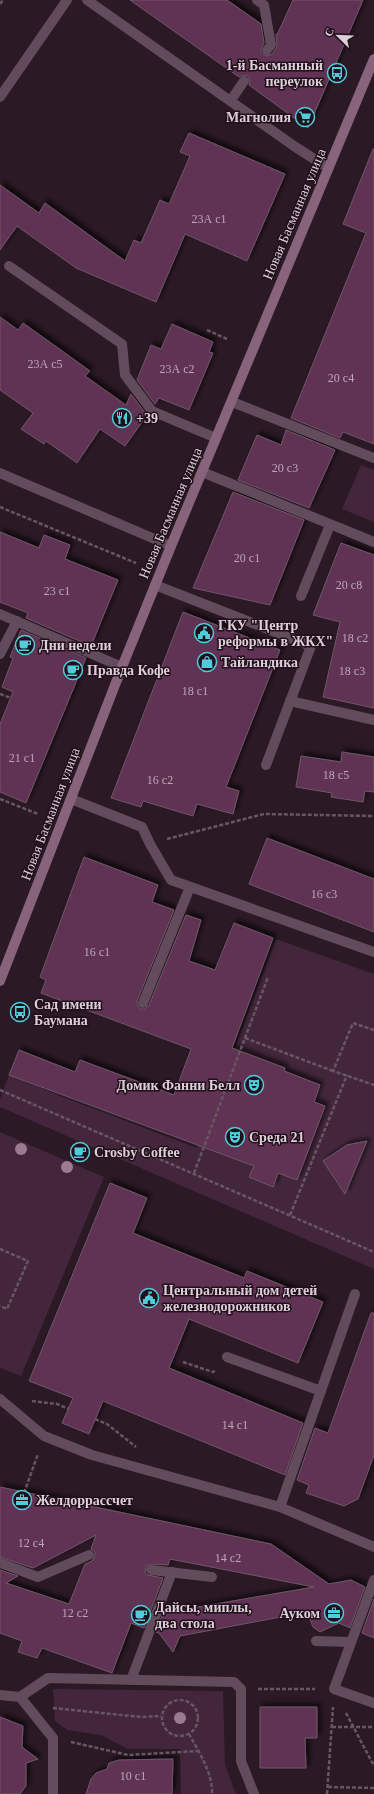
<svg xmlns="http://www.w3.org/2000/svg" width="374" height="1794" font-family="Georgia,serif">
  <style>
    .green { fill: #43263b }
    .building { fill: #613153; stroke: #6e5867; filter: url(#shadow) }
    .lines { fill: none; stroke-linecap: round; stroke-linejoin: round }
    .path { stroke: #685762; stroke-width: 2.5; stroke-dasharray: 4 2; stroke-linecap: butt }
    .service { stroke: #624c5b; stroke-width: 10 }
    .tertiary { stroke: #624c5b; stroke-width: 10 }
    .secondary { stroke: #88647c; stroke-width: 10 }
    .tree { fill: #9c7a91 }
    .labels { text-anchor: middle; stroke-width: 3; stroke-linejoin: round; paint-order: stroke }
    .number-label { font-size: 12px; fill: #bda8b6 }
    .poi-label { font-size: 14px; font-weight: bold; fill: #dccfd7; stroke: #21101c; text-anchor: start }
    .street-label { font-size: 14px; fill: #dccfd7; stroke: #21101c }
  </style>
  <defs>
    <filter id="shadow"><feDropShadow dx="3.5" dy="-3.5" stdDeviation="2" flood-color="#0009"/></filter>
  </defs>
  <rect width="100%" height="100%" fill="#2b1925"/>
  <g class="green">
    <polygon points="361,465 374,470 374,522 342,509"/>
    <polygon points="276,939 374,974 374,1269 0,1107 0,1099 9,1075 68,1099 197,1148"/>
    <polygon points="0,1132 104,1177 21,1376 0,1368"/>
    <polygon points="53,1689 223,1691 225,1765 236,1794 181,1794 180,1749 128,1749 101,1735 67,1730 55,1721"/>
  </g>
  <g class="building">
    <polygon points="130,0 227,0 261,24 264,43 261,49 261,52 266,56 272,54 277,47 276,34 277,35 293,0 363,0 308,128 249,85 250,81 248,76 244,75 239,77"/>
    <polygon points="189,133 285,174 247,261 185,234 156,302 76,268 17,226 0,250 0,185 39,213 45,203 125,261 134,240 141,243 160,200 169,204 190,156 180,152"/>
    <polygon points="373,149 374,149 374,444 343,432 340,438 291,418 366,233 343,224"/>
    <polygon points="0,317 18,330 23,323 90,371 85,376 126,405 131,394 147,415 125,446 100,429 77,463 46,441 44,444 21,429 33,413 0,390"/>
    <polygon points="172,324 213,342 209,352 213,353 189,410 159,398 155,404 137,380 151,345 161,349"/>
    <polygon points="286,430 335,450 309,508 238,480 257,435 281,445"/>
    <polygon points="233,492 304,520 270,605 193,588"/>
    <polygon points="0,532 39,548 44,535 70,545 65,559 118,580 91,646 26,618 28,613 0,602"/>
    <polygon points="341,543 374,555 374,708 323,697 340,622 313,615"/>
    <polygon points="183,612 280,650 226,787 239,791 233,814 197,804 193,816 143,801 141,807 111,798"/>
    <polygon points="21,630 86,658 26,803 0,792 0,724 13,692 2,687 13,658 10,657"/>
    <polygon points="342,752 374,757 374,792 365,791 363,802 331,797 332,793 296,787 301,756 341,762"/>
    <polygon points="267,838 374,879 374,932 249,884"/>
    <polygon points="84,857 158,885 152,902 174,910 137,1001 137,1004 140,1009 144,1009 149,1005 186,915 201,920 189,961 215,970 234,923 273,938 232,1048 285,1068 284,1071 320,1085 314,1102 325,1106 297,1180 278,1173 273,1187 249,1177 254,1166 9,1075 19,1050 75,1072 80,1060 174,1095 191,1049 41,993 46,980 40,977"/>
    <polygon points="367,1141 345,1194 323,1161 347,1145"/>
    <polygon points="110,1183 147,1198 133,1233 244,1278 247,1271 323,1302 298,1363 189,1319 169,1368 303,1423 285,1475 103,1401 89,1434 62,1423 73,1398 29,1381"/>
    <polygon points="371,1313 374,1313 374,1455 358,1499 344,1506 306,1493 309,1485 297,1480 315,1428 328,1433"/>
    <polygon points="0,1487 271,1544 329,1584 351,1580 365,1587 350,1628 339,1623 320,1632 313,1627 307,1612 180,1636 173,1652 159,1633 156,1632 163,1613 314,1587 170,1559 168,1565 151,1564 146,1566 145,1572 147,1575 163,1578 144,1628 131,1623 112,1673 42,1648 37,1658 18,1652 22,1641 0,1633 0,1570 18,1576 6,1583 69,1604 85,1564 92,1561 95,1556 95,1552 91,1549 96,1535 33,1568 0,1557"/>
    <polygon points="374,1599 374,1638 362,1633"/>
    <polygon points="260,1707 317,1707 317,1738 305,1738 306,1768 260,1768"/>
    <polygon points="0,1717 23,1726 22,1747 38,1759 26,1763 26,1786 20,1794 0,1794"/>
    <polygon points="173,1759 172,1794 86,1794 91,1779 96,1773 107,1769 109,1763 119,1760"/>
  </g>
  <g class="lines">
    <g class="path">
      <polyline points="0,4 3,0"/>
      <polyline points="207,330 227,339"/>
      <polyline points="0,507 136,563"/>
      <polyline points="0,694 11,698"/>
      <polyline points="0,799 38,814"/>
      <polyline points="167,839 264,814 374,816"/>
      <polyline points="374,1030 353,1023 333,1071 374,1085"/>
      <polyline points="245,1038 333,1071"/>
      <polyline points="0,1090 374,1252"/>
      <polyline points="194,1173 268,977"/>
      <polyline points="290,1215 347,1075"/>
      <polyline points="0,1249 28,1261 7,1309 0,1306"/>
      <polyline points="183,1362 213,1372 215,1371"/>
      <polyline points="32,1401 57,1404 69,1409"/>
      <polyline points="95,1419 107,1424 136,1447"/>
      <polyline points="24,1493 38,1454"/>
      <polyline points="258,1689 315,1689"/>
      <circle cx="180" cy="1718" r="18"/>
      <polyline points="53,1708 141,1717 161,1716"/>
      <polyline points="346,1713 374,1766"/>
      <polyline points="332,1727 374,1727"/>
      <path d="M189 1734C199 1752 213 1774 212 1794"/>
      <polyline points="71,1742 128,1755 198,1751"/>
      <polyline points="328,1787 374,1788"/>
      <polyline points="327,1794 333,1707"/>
    </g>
    <g class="service">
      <polyline points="257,0 264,5 271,45 267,50"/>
      <polyline points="0,97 67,0"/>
      <polyline points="231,100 244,81"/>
      <polyline points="9,266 122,344 125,375 152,411 216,438"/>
      <polyline points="232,402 374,458"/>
      <polyline points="202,472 374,542"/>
      <polyline points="0,473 171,546"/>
      <polyline points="155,585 311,646 266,765"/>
      <polyline points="301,596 330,525"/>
      <polyline points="0,614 122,667"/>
      <polyline points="0,654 17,621"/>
      <polyline points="290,701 374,720"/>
      <polyline points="71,799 142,827 150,844 171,880 374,952"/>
      <polyline points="143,1003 190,887"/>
      <polyline points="227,1357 321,1391"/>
      <polyline points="0,1399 44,1436 92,1455 280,1507 374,1547"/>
      <polyline points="280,1507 355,1294"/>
      <polyline points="0,1563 38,1577 89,1555"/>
      <polyline points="151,1570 212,1577"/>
      <polyline points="374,1580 334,1689 374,1703"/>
      <polyline points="316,1641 350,1642"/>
      <polyline points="131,1680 172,1572"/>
      <polyline points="0,1695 20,1697 48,1678 234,1682 241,1689 241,1761 254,1794"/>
      <polyline points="20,1697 53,1738 53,1794"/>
    </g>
    <polyline class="tertiary" points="87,0 294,146 328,168"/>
    <polyline class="secondary" points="0,981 122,667 171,546 374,59"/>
  </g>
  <g class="tree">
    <circle cx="21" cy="1149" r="6"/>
    <circle cx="67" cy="1167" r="6"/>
    <circle cx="180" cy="1718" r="6"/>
  </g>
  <defs>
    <g id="bus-ring" transform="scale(1)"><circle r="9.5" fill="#21101c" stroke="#53cbda" stroke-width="1.5"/><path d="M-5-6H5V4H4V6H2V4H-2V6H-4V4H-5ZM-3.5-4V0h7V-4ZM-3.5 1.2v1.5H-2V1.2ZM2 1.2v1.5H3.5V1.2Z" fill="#53cbda"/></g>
    <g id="supermarket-ring" transform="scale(1)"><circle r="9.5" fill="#21101c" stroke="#53cbda" stroke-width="1.5"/><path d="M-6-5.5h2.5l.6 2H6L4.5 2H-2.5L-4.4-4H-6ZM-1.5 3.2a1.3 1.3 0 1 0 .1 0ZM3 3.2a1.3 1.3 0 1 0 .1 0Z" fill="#53cbda"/></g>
    <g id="restaurant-ring" transform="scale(1)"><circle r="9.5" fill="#21101c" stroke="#53cbda" stroke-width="1.5"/><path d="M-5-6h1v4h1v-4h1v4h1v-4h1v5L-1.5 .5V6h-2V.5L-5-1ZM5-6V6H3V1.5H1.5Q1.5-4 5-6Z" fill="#53cbda"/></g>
    <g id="civic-ring" transform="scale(1)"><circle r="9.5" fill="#21101c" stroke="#53cbda" stroke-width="1.5"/><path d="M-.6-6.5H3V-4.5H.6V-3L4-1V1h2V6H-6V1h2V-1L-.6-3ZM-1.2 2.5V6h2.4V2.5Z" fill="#53cbda"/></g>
    <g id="cafe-ring" transform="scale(1)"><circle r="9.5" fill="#21101c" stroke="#53cbda" stroke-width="1.5"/><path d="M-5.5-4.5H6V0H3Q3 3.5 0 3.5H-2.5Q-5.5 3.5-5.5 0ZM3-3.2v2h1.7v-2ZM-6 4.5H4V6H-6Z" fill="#53cbda"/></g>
    <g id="shop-ring" transform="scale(1)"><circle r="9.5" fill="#21101c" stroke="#53cbda" stroke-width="1.5"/><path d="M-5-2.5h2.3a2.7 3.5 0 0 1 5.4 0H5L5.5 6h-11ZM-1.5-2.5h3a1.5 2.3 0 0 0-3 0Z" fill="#53cbda"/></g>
    <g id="theatre-ring" transform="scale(1)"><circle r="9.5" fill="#21101c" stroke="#53cbda" stroke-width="1.5"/><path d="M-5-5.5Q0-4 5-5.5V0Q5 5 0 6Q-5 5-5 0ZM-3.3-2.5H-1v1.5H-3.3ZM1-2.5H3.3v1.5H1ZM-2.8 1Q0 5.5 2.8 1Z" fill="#53cbda"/></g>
    <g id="office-ring" transform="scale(1)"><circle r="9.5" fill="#21101c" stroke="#53cbda" stroke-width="1.5"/><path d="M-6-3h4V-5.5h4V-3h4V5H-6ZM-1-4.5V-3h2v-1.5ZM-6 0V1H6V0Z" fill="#53cbda"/></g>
  </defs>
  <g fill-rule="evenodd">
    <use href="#bus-ring" x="337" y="73"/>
    <use href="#supermarket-ring" x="305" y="117"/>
    <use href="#restaurant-ring" x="122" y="418"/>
    <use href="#civic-ring" x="204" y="633"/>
    <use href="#cafe-ring" x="25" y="645"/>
    <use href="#shop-ring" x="207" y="662"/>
    <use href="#cafe-ring" x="73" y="670"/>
    <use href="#bus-ring" x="20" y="1012"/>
    <use href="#theatre-ring" x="254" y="1085"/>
    <use href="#theatre-ring" x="235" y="1137"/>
    <use href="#cafe-ring" x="80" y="1152"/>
    <use href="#civic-ring" x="149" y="1298"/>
    <use href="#office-ring" x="22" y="1500"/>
    <use href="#office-ring" x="334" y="1613"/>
    <use href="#cafe-ring" x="141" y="1615"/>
  </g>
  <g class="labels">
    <g class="number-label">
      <text x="209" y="223">23А с1</text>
      <text x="45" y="368">23А с5</text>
      <text x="177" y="373">23А с2</text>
      <text x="341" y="382">20 с4</text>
      <text x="285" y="472">20 с3</text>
      <text x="247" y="562">20 с1</text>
      <text x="349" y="589">20 с8</text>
      <text x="57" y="595">23 с1</text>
      <text x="355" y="642">18 с2</text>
      <text x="352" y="675">18 с3</text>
      <text x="195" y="695">18 с1</text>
      <text x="22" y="762">21 с1</text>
      <text x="336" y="779">18 с5</text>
      <text x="160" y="784">16 с2</text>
      <text x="324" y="898">16 с3</text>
      <text x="97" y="956">16 с1</text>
      <text x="235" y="1429">14 с1</text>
      <text x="31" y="1547">12 с4</text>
      <text x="228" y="1562">14 с2</text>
      <text x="75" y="1617">12 с2</text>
      <text x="133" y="1780">10 с1</text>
    </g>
    <g class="poi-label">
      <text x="323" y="70" text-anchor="end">1-й Басманный<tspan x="323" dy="16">переулок</tspan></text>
      <text x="291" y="122" text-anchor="end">Магнолия</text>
      <text x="136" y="423">+39</text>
      <text x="218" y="630">ГКУ "Центр<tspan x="218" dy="16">реформы в ЖКХ"</tspan></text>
      <text x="39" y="650">Дни недели</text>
      <text x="221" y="667">Тайландика</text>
      <text x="87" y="675">Правда Кофе</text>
      <text x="34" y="1009">Сад имени<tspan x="34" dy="16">Баумана</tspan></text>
      <text x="240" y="1090" text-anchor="end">Домик Фанни Белл</text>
      <text x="249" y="1142">Среда 21</text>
      <text x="94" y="1157">Crosby Coffee</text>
      <text x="163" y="1295">Центральный дом детей<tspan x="163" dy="16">железнодорожников</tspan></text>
      <text x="36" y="1505">Желдоррассчет</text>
      <text x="155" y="1612">Дайсы, миплы,<tspan x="155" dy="16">два стола</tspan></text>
      <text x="320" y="1618" text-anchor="end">Ауком</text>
    </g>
    <g class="street-label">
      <text transform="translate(294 214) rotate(-67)" y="5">Новая Басманная улица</text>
      <text transform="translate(170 513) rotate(-67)" y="5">Новая Басманная улица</text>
      <text transform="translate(50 814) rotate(-69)" y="5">Новая Басманная улица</text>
    </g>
  </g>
  <g transform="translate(338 36) rotate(293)" stroke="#21101c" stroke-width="3" paint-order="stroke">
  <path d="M0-3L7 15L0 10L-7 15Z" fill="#dccfd7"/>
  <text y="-6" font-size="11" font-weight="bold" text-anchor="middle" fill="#dccfd7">С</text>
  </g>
</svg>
